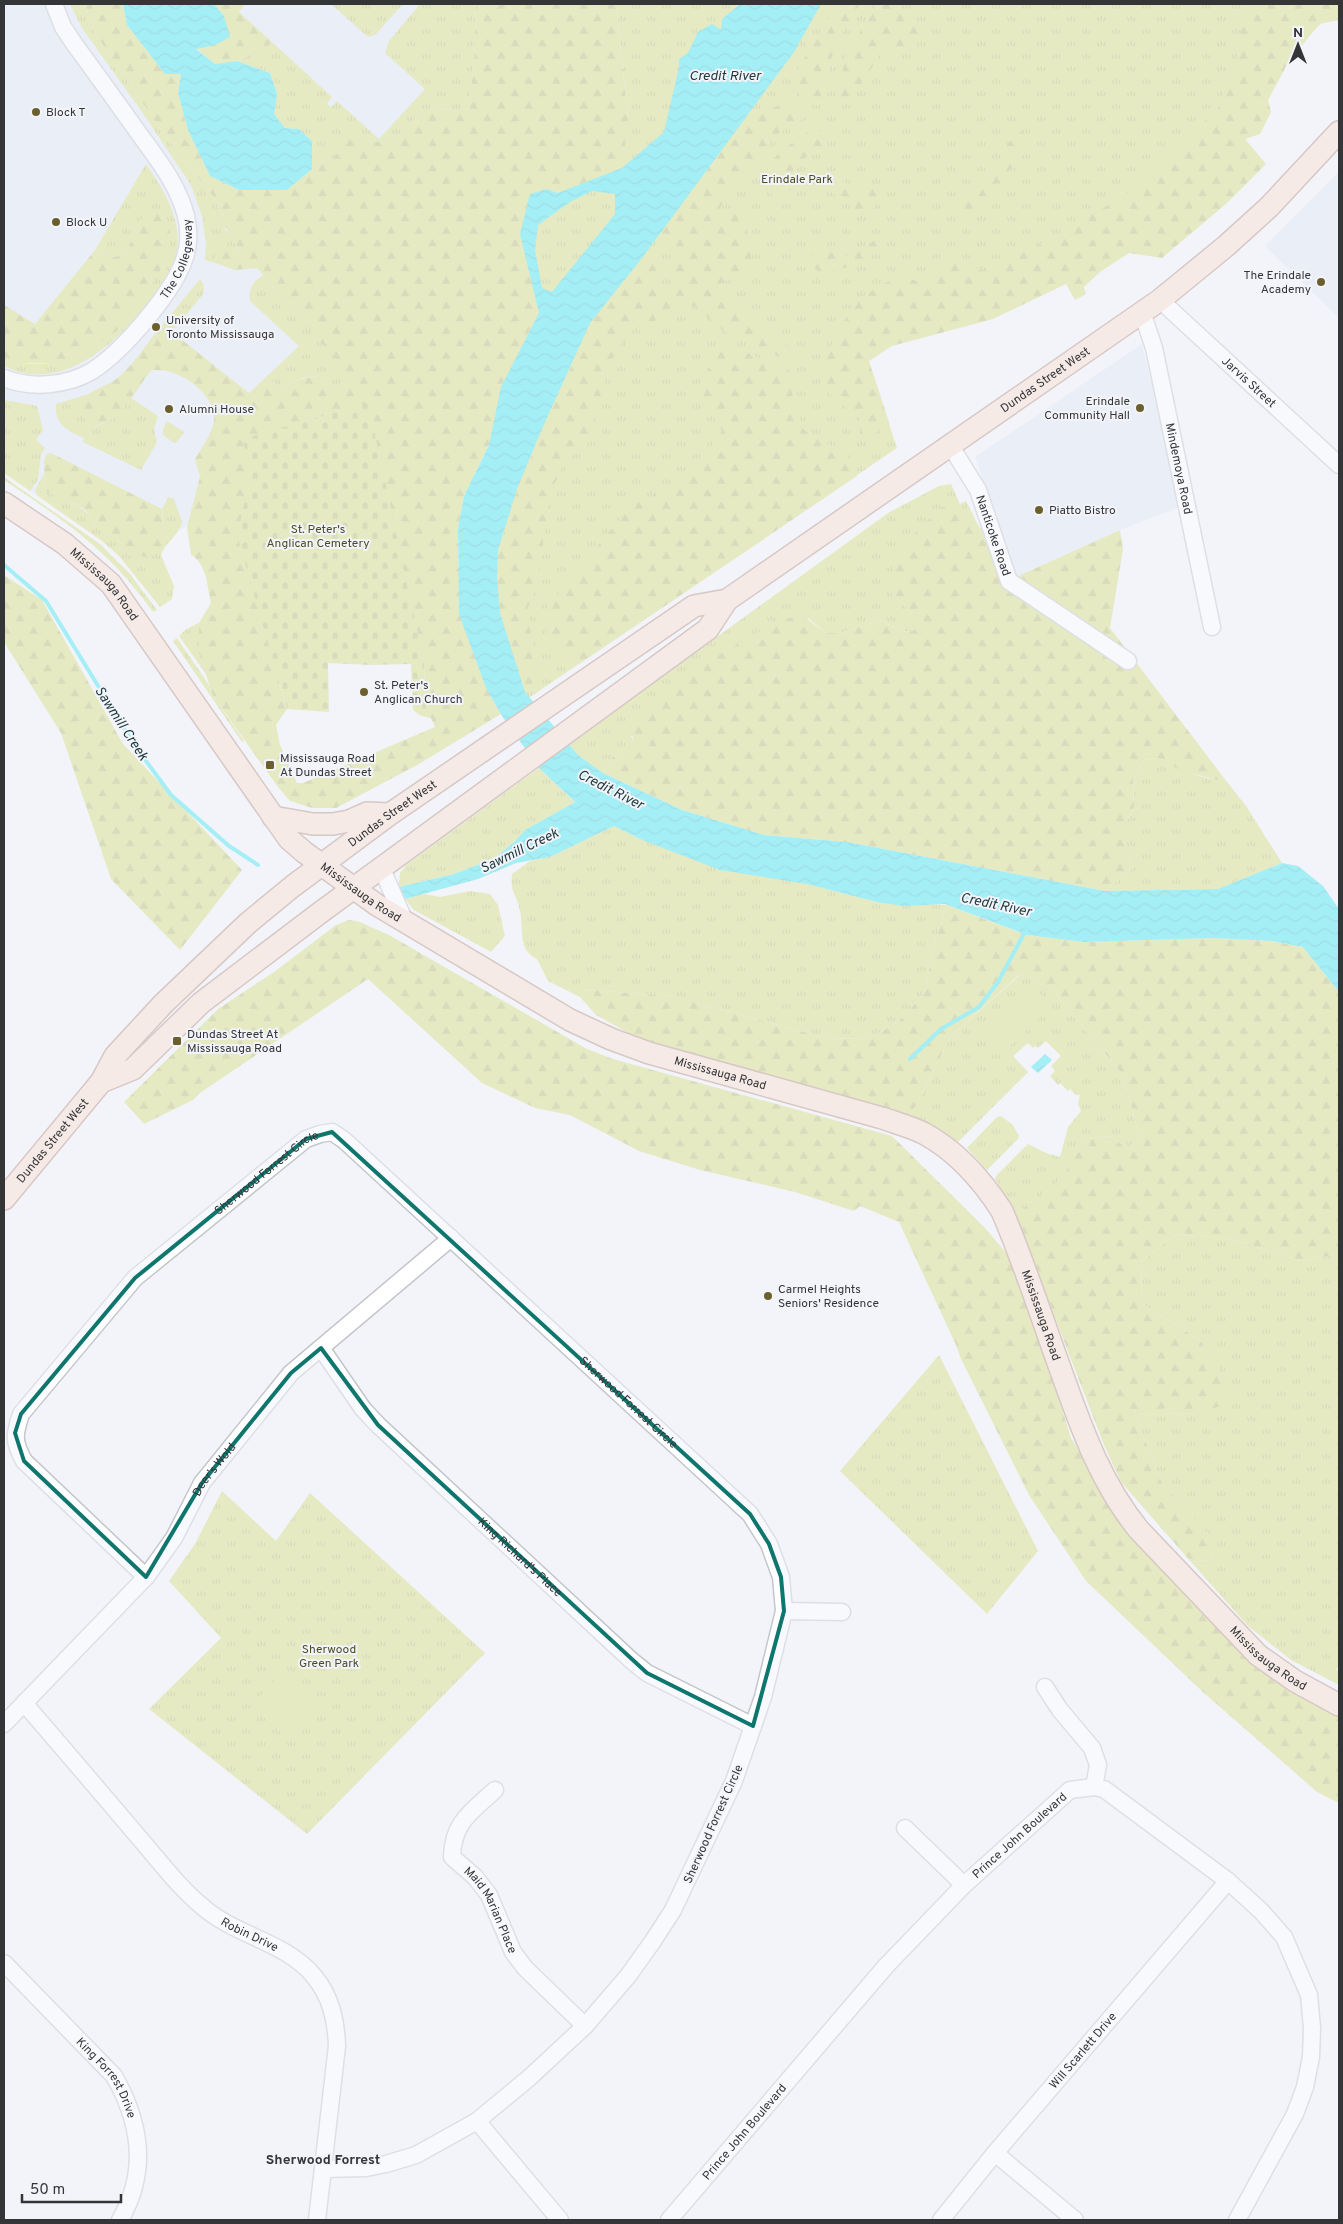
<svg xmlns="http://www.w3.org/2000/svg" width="1343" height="2224" font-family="Overpass,sans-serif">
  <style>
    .built { fill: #e0e6f2 }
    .grass { fill: url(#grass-tufts) }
    .forest { fill: url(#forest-firs); fill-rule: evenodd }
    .cemetery { fill: url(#cemetery-stones) }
    .pitch { fill: #d6dd82 }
    .water { fill: url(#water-waves); fill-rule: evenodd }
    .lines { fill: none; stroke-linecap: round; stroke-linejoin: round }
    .stream { stroke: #45e6ef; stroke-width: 4 }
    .minor-casing { stroke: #c3c6cb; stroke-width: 19 }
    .major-casing { stroke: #b49386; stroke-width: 24 }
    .minor { stroke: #fff; stroke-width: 16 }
    .major { stroke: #fbddd0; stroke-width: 21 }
    .marked { fill: none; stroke: #0f766e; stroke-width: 4; stroke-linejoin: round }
    .poi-dot { fill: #6b602d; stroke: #f2f4fa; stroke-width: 2 }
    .labels { text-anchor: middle; stroke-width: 4; stroke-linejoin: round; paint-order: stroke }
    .poi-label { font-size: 12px; fill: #343537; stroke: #f2f4fa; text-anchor: start }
    .park-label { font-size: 12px; fill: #4b4e23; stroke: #f2f4fa }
    .street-label { font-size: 12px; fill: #343537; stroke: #f2f4fa }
    .water-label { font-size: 14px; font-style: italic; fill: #213b3c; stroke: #f2f4fa }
    .neighbourhood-label { font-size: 14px; font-weight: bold; fill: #34363a; stroke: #f2f4fa }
  </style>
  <defs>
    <pattern id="grass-tufts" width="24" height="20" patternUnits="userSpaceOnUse" patternTransform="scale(1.25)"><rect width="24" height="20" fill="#d6dd82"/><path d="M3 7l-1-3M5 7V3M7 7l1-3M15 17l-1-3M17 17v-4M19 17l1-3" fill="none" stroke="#b8be71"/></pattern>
    <pattern id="forest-firs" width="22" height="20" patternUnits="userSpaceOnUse" patternTransform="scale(1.25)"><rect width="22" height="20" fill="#d6dd82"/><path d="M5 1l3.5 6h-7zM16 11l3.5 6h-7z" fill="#b8be71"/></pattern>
    <pattern id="cemetery-stones" width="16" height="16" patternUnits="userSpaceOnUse" patternTransform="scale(1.25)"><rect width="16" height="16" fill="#d6dd82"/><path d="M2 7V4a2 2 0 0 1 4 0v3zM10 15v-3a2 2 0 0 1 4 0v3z" fill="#b8be71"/></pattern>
    <pattern id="water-waves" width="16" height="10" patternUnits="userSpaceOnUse" patternTransform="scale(1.25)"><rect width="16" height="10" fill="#45e6ef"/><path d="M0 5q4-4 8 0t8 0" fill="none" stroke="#3dc6ce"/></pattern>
  </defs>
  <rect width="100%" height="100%" fill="#f2f4fa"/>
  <g class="built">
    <polygon points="4,4 476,4 474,64 353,378 205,515 157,544 102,541 4,473"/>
    <polygon points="1339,172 1339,318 1265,246"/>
    <polygon points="1142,344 1180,507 1120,530 1014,578 1008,550 975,457"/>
  </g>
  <g class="grass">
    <path d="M70 4H88L86 8 95 33 164 134 215 199 224 217 216 221C228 229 236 240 238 255H216L215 263 205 260 206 243 202 216 191 185 140 109 82 28Z"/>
    <polygon points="331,4 403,4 375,35 368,37"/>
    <polygon points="420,4 476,4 474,64 468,110 424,109 394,142 363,141 337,126 344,134 344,150 312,169 312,141 299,129 285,128 274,114 277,94 270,73 237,61 273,43 332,97 327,104 331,107 337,101 379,139 425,89 385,53 389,41"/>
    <polygon points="616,4 1339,4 1162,194 862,343 897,448 502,716 489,445 520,234 628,119"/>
    <path d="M146 164C164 191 182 218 177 252 174 274 158 292 145 308 112 347 58 394 4 366V356C48 378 78 351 117 331L142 218 125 255 113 257 95 250Z"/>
    <path d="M263 275 353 378 336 387 319 376 301 378 281 390 274 382 264 379 299 346 250 301C249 288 252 283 263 275Z"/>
    <polygon points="200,279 203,283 204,293 172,332 154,335"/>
    <path d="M89 394 82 402 89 425C109 428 119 412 131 398L158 416 154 429 157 442 141 470 83 442 84 438C68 431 54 424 56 404Z"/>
    <polygon points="4,400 37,406 43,430 36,440 45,448 41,454 38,480 30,491 4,473"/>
    <polygon points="167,421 184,432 177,442 174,443 163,435 163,429"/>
    <path d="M44 474 45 490 78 506 91 516 93 525 104 533 117 536 119 542 165 532 162 509 168 497 174 499 182 522C177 538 166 542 161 555L174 586 172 599 160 607 119 556 102 541 38 496 35 490Z"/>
    <path d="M4 477 100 544 130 574 157 610 153 612C110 551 65 521 4 480Z"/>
    <path d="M951 484 960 504 966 501 980 529 966 512 891 592C901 603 919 614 916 630 903 635 892 626 881 620L841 633H826L808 618 631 736 637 747 638 755 625 754 612 757 603 773 578 755 569 744 888 513 939 486Z"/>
    <polygon points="200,622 199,653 206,674 179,636 185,630"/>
    <polygon points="177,638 209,685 213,696 244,741 242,742 173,641"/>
    <path d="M1159 758C1176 767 1205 783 1224 778L1246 806 1282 863 1218 889 1105 891 1132 868 1127 852V821L1134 807 1133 778 1144 760Z"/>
    <polygon points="539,768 575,802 525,830 514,842 495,858 454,874 399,887 400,873 406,865"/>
    <path d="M614 826 640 839 877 902 947 905 932 951 925 993 898 1022 869 1039 826 1038 675 997 584 989 580 997 548 981 537 959C517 950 524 929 520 911 517 894 510 894 512 874L530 861 550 857Z"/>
    <polygon points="470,891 490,894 498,905 505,936 491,952 414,910 405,899 424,894 440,897"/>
    <polygon points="1020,975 1052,989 1122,1074 1140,1137 1127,1149 1111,1136 1086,1139 1062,1179 1015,1214 995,1179 997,1175 1028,1144 1046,1153 1060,1157 1068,1127 1081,1111 1078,1104 1080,1095 1076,1095 1070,1089 1068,1091 1060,1083 1058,1085 1050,1076 1055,1071 1051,1066 1061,1056 1046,1041 1038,1048 1035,1046 1033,1048 1028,1043 1013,1056 1028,1072 958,1142 932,1126 910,1117 951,1036"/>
    <polygon points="1001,1116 1013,1125 1019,1136 1018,1139 987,1170 967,1148 997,1117"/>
    <polygon points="1176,1234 1231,1239 1301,1261 1339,1254 1339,1667 1336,1669 1339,1672 1339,1685 1291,1660 1248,1626 1191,1562 1211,1560 1215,1542 1163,1485 1135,1415 1198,1413 1200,1340 1142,1304 1141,1262"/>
    <polygon points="939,1355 1038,1551 987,1614 840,1471"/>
    <polygon points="222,1491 276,1541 310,1493 485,1653 307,1834 149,1709 221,1638 169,1581 195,1544"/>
  </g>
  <g class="forest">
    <path d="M88 4H123L127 25 165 74H181L178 93 188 130 210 176 239 190H287L312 169 344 150V134L337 126 340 120 363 141 394 142 424 109 468 110 474 64 476 4H616L628 119 622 168 558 193 547 189 520 234 539 313 501 387 489 445 464 496 458 528V565L486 688 501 714 419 764 336 808H312L290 801 278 787 213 696 199 653V623L211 603C207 586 207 564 191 555L187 527 200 477 195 459C201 449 210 437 213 425 220 400 188 375 167 371 163 370 157 370 152 370 134 389 120 429 89 425 84 418 78 409 83 400 90 389 109 386 119 377 133 364 143 349 154 335L172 332 249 393 264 379 274 382 281 390 300 379 319 376 336 387 352 378 257 268 235 270 215 263 216 255 220 249 238 254 237 248 227 228 213 225 216 221 224 216 215 199 164 134 95 33 86 8ZM361 622 424 662 426 710H413L421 716 431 718 435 727 303 783H297L280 745 276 725 287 709 279 682Z"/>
    <polygon points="214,4 242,4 244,6 239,12 273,43 237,61 215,64 196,48 215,45 224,16"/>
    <polygon points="837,4 860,4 834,47 824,96 816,106 788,86"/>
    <polygon points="877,4 898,4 922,31 916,47 883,49 852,100 837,96 846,55"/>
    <path d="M1249 4H1339V20L1319 24 1287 65 1268 100 1271 112 1260 134 1245 139 1266 164 1227 203 1162 258 1129 253 1100 272 1084 287 1086 294 1075 300 1066 284 993 319 892 346 869 361 890 425 875 433 860 435 859 418 824 389C818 358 845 311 870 292 879 285 891 281 901 275L916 281 963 259 981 271 1042 243 1126 195 1218 108 1239 60V34Z"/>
    <polygon points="788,101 807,116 774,136 754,171 727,195 718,212 745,214 752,267 718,285 671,244 663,230 750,112 761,114"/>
    <path d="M815 127 827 138 822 148 793 165 795 188 775 198C746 166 792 144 815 127Z"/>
    <polygon points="1023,130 1012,167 968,216 960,218 962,202 977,180 998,167 1008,143"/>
    <path d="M836 176C855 191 860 191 883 185L888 192 873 208 856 210 827 189Z"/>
    <polygon points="153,211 165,214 170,231 168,256 151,287 117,331 79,355 55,363 19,363 4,356 4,305 35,324 95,250 113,257 125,255 142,218"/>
    <path d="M877 239 879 246C860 268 848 267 820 273L805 260 827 248 847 256Z"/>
    <polygon points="651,246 672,313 633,330 609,363 591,433 567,457 549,495 538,585 527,609 538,677 525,692 500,613 497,577 498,550 517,489 590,324"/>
    <polygon points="677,259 801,356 795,364 724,331 693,305 678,308 669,265"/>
    <polygon points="729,345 795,373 792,400 804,430 847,455 857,476 579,664 546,647 547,607 631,506 695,475 722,431 698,390 712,364 709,351"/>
    <path d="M51 453 162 509C162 533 176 545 148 558L123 550 117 536C108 534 97 532 93 523 92 522 91 516 90 515 81 502 58 500 45 490L44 460 47 454Z"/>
    <path d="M942 507 966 512 981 529 1001 581 1014 578 1120 530 1123 549 1110 628 1224 778 1218 780 1181 771 1159 758 1144 760 1133 778 1134 807 1127 821V852L1132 868 1105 891 847 842 764 835 682 810 603 773 612 757 625 754H638L629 725 636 715 715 657 778 621 802 615 826 633H841L881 620C892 626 902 635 915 630 919 614 901 603 891 592 890 554 916 531 942 507Z"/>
    <polygon points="4,575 42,600 123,744 242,870 180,950 111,879 61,733 4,642"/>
    <polygon points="947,905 1027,935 1084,942 1213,938 1272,941 1303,947 1339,992 1339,1254 1301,1261 1231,1239 1176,1234 1141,1262 1142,1304 1200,1340 1225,1378 1227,1404 1198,1413 1135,1415 1163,1485 1216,1542 1211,1560 1191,1562 1121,1482 1104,1445 1015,1214 1061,1179 1086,1139 1111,1136 1127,1149 1140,1137 1122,1074 1052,989 1019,975 951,1036 910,1117 638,1038 596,1015 580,997 583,989 675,997 826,1038 869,1039 898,1022 925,993 932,951"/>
    <polygon points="349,920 360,922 389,935 587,1049 613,1059 892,1136 985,1228 1019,1268 1071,1438 1128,1530 1339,1711 1339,1803 1317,1792 1204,1693 1086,1581 1029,1495 961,1359 956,1345 899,1222 860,1206 854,1211 795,1192 700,1170 639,1151 570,1115 535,1108 482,1083 368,979 200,1093 193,1100 144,1124 124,1102 218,1009 274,972 336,925"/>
  </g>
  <polygon class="cemetery" points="368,403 424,662 426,710 413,710 411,664 370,665 328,663 329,712 287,709 237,535 250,479 243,439"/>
  <g class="pitch">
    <polygon points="1030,983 1052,1006 1006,1050 984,1027"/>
    <polygon points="285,1668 320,1699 305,1715 270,1684"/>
    <polygon points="266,1690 301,1721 286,1737 251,1706"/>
  </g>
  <g class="water">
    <polygon points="123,4 214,4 224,16 230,37 215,45 196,49 215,64 237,61 270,73 277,94 274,114 285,128 299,129 312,141 312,169 287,190 239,190 210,176 188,130 178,93 181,74 165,74 127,25"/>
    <path d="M740 4H821L794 52 642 258 590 323 541 431 517 489 498 550 497 577 500 613 525 692 578 755 603 773 682 810 764 835 847 842 1105 891 1218 889 1282 863 1298 866 1323 886 1339 909V992L1303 947 1272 941 1213 938 1084 942 1027 935 945 904 904 906 877 902 807 884 720 870 640 839 614 826 550 857 516 863 478 879 405 899 399 887 454 874 495 858 514 842 525 830 575 802 539 768 502 716 486 688 459 614 458 528 464 496 489 445 501 387 539 313 520 234 530 194 547 189 558 193 622 168 664 132 679 67V59L688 53 698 32 712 24 721 30 722 19ZM592 191 615 194V214L552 292 542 288 535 250 538 225 570 202Z"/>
    <polygon points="1045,1054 1052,1060 1038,1073 1031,1067"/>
  </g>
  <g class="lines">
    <g class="stream">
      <polyline points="4,565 46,601 135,746 171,795 229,846 258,865"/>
      <polyline points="910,1059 941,1029 979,1007 998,982 1026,930"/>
    </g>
    <g class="minor-casing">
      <g id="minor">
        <path id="s1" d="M1160 300 1339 465"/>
        <path id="s2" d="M1142 312 1154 348 1212 627"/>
        <path id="s3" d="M4 378C31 389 67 386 92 371 122 352 175 291 185 257 189 245 189 229 186 216 178 183 154 155 135 128 115 100 95 72 75 45L63 27 54 4"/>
        <path id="s4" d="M950 445 978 490 1009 581 1128 661"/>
        <polyline points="382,869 405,922"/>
        <path id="s5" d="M321 1348 363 1409 378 1425 632 1661 647 1673 753 1726"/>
        <path id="s6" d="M146 1577 24 1461C13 1441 14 1435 21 1414L135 1278 306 1139 320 1134 332 1132 344 1140 750 1514 769 1544 781 1577 784 1611 763 1697 734 1781 673 1910 653 1941 628 1976 585 2026 529 2078 477 2121 416 2155 386 2164 366 2168 323 2169"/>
        <polyline points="784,1611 842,1612"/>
        <polyline points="1045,1687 1060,1710 1092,1748 1098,1765 1094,1787"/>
        <path id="s7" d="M24 1703C61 1746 98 1789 135 1833 157 1858 178 1887 204 1908 237 1936 285 1942 313 1975 331 1996 336 2020 337 2046L317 2220"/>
        <path id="s8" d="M4 1724 146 1577 174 1538 202 1483 291 1373 451 1238"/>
        <path id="s9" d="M495 1790C471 1812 453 1822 452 1857L475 1877 489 1895 513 1952 525 1968 585 2026"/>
        <polyline points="905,1828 964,1885"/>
        <path id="s10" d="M4 1963 114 2076C141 2123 148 2172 120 2220"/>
        <polyline points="477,2121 560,2220"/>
        <polyline points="995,2153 1075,2220"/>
        <path id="s11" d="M669 2220 886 1966 964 1885 1070 1790 1094 1787 1104 1789 1228 1881 1261 1911 1284 1937 1309 1995 1312 2028 1311 2057 1305 2087 1295 2114 1237 2220"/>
        <path id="s12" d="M941 2220 995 2153 1228 1881"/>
      </g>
    </g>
    <g class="major-casing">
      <g id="major">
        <path id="s13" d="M4 503 65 544 111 584 289 839 304 852 377 905 570 1020 611 1039 649 1053 882 1118C896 1123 912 1127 925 1134 958 1152 982 1180 1002 1211 1026 1267 1044 1325 1065 1382 1084 1435 1103 1486 1139 1530L1258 1655 1295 1681 1339 1705"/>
        <polyline points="273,817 313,824 333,824 349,821 367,813 390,814"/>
        <path id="s14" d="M101 1082 133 1069 201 1003 321 912 708 629 727 600 1160 300 1226 246 1269 207 1339 132"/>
        <path id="s15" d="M4 1199 101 1082 115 1056 163 1004 248 923 293 886 390 814 694 606 727 600"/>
      </g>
    </g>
    <use href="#minor" class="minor"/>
    <use href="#major" class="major"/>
  </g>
  <path d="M0 0H1343V2224H0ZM332 1132 750 1514 769 1544 781 1577 784 1611 753 1726 647 1673 378 1425 321 1348 291 1373 231 1447 202 1483 146 1577 24 1461 15 1433 21 1414 135 1278 306 1139Z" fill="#f2f4fa" fill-opacity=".55" fill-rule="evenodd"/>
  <path class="marked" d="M332 1132 750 1514 769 1544 781 1577 784 1611 753 1726 647 1673 378 1425 321 1348 291 1373 231 1447 202 1483 146 1577 24 1461 15 1433 21 1414 135 1278 306 1139Z"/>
  <g class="poi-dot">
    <circle cx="36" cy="112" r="5"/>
    <circle cx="56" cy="222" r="5"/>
    <circle cx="1321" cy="282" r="5"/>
    <circle cx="156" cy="327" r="5"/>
    <circle cx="1140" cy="408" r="5"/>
    <circle cx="169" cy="409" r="5"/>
    <circle cx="1039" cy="510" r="5"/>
    <circle cx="364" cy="692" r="5"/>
    <rect x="265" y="760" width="10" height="10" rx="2.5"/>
    <rect x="172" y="1036" width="10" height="10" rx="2.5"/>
    <circle cx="768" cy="1296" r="5"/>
  </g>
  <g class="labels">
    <g class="poi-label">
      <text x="46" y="116">Block T</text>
      <text x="66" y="226">Block U</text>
      <text x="1311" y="279" text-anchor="end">The Erindale<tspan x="1311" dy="14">Academy</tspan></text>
      <text x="166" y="324">University of<tspan x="166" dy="14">Toronto Mississauga</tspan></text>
      <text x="1130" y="405" text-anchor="end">Erindale<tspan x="1130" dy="14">Community Hall</tspan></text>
      <text x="179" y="413">Alumni House</text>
      <text x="1049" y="514">Piatto Bistro</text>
      <text x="374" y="689">St. Peter's<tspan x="374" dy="14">Anglican Church</tspan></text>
      <text x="280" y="762">Mississauga Road<tspan x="280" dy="14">At Dundas Street</tspan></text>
      <text x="187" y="1038">Dundas Street At<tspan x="187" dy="14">Mississauga Road</tspan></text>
      <text x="778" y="1293">Carmel Heights<tspan x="778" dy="14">Seniors' Residence</tspan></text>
    </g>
    <g class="park-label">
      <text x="797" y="183">Erindale Park</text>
      <text x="318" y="533">St. Peter's<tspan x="318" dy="14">Anglican Cemetery</tspan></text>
      <text x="329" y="1653">Sherwood<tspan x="329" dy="14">Green Park</tspan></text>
    </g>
    <g class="street-label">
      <text dy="4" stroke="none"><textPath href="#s3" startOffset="236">The Collegeway</textPath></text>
      <text dy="4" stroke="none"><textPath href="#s14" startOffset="1181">Dundas Street West</textPath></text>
      <text dy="4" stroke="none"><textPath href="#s1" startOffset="121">Jarvis Street</textPath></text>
      <text dy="4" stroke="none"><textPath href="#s2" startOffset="161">Mindemoya Road</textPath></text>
      <text dy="4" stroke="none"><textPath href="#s4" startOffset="101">Nanticoke Road</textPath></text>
      <text dy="4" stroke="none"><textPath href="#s13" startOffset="130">Mississauga Road</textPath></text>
      <text dy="4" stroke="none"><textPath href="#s15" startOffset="551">Dundas Street West</textPath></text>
      <text dy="4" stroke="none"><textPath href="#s13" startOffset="535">Mississauga Road</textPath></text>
      <text dy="4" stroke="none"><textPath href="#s13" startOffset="940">Mississauga Road</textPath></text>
      <text dy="4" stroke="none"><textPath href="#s15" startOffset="76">Dundas Street West</textPath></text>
      <text dy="4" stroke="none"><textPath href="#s6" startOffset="564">Sherwood Forrest Circle</textPath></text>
      <text dy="4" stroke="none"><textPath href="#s13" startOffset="1375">Mississauga Road</textPath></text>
      <text dy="4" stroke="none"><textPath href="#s6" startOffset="1044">Sherwood Forrest Circle</textPath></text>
      <text dy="4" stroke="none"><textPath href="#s8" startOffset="332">Deer's Wold</textPath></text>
      <text dy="4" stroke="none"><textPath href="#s5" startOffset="290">King Richard's Place</textPath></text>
      <text dy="4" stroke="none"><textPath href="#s13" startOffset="1795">Mississauga Road</textPath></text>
      <text transform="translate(713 1824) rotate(-66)" y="4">Sherwood Forrest Circle</text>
      <text dy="4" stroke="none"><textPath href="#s11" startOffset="521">Prince John Boulevard</textPath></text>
      <text dy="4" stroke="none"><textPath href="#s9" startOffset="150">Maid Marian Place</textPath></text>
      <text dy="4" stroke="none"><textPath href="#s7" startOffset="326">Robin Drive</textPath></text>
      <text dy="4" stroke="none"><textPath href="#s12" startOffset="221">Will Scarlett Drive</textPath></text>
      <text dy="4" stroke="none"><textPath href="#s10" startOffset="155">King Forrest Drive</textPath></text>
      <text dy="4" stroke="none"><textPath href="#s11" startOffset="116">Prince John Boulevard</textPath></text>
    </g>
    <g class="water-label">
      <text x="725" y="80">Credit River</text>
      <text transform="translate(122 723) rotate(57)" y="5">Sawmill Creek</text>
      <text transform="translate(611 789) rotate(27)" y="5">Credit River</text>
      <text transform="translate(519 850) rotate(-26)" y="5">Sawmill Creek</text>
      <text transform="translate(996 904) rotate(12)" y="5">Credit River</text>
    </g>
    <g class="neighbourhood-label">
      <text x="323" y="2164">Sherwood Forrest</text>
    </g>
  </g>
  <rect width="1343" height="2224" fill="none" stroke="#343537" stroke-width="10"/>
  <g transform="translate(1298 45)" stroke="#f2f4fa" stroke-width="4" paint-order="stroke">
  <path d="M0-4L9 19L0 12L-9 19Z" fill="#343537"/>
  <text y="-8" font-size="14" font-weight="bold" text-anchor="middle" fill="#343537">N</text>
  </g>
  <path d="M22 2194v8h99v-8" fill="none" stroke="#343537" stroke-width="2.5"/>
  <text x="30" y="2194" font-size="15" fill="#343537" stroke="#f2f4fa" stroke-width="4" paint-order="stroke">50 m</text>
</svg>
